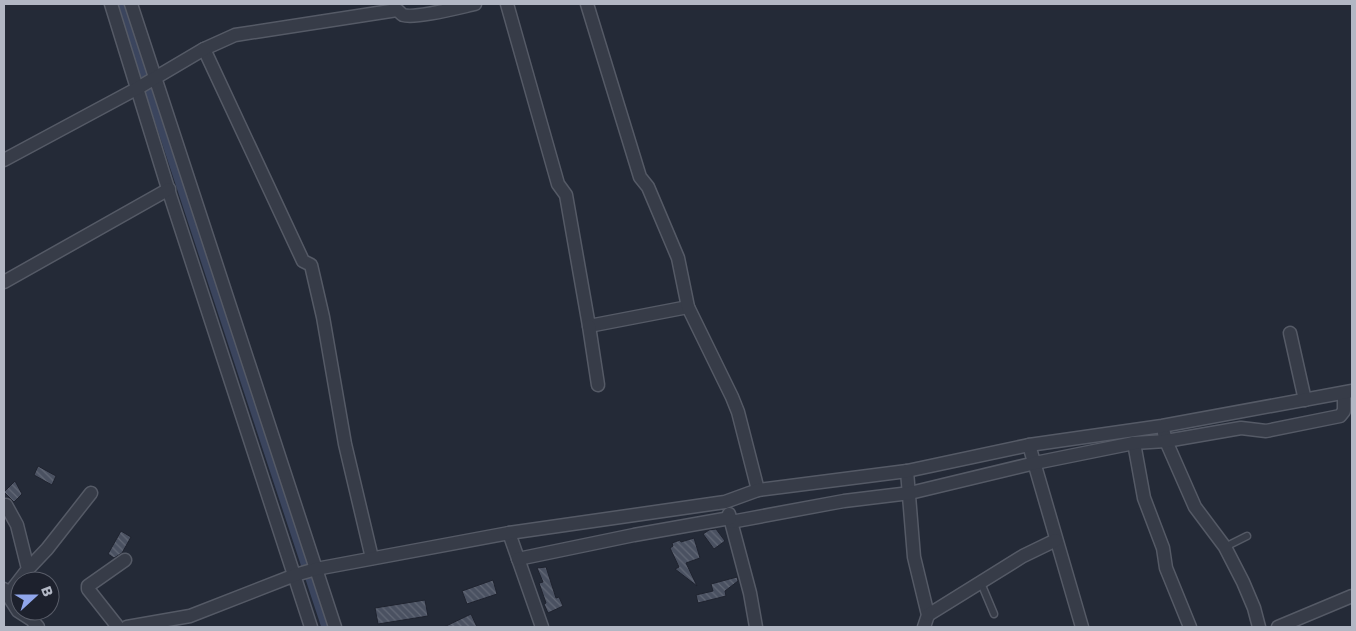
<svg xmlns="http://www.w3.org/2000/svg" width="1356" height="631" font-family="Rubik,sans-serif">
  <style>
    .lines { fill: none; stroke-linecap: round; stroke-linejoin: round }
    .canal { stroke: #3b455e; stroke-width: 11 }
    .building { fill: url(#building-back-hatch); stroke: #1f232f }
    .service-casing { stroke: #555a66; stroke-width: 9 }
    .minor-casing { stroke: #555a66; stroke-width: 15 }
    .service { stroke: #373c48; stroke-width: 6 }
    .minor { stroke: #373c48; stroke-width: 12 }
  </style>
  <defs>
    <pattern id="building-back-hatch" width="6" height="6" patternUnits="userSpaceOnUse" patternTransform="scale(1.25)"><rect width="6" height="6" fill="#4a5161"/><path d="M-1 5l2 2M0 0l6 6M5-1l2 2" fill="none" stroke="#626876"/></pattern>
  </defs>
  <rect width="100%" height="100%" fill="#242a37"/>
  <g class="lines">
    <polyline class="canal" points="122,4 327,627"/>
  </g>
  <g class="building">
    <polygon points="38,466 56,476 52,485 34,475"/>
    <polygon points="15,481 22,494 14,502 4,492"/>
    <polygon points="716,529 725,541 714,549 703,534 709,530"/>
    <polygon points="121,531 131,537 122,553 114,558 108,554"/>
    <polygon points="694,538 700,558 686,563 697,586 675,569 679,567 670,548 673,546 672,543 680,540 681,542"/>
    <polygon points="546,567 556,598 559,597 563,606 548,613 544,604 546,603 539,583 543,582 537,568"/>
    <polygon points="737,577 738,581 725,591 726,596 698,603 696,595 713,591 711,584"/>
    <polygon points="493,580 497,594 467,604 462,591"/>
    <polygon points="425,600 428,616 378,624 375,608"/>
    <polygon points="471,614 477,627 444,627"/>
  </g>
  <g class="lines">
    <g class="service-casing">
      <g id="service">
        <polyline points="1225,547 1247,536"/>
        <polyline points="981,583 994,614"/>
      </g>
    </g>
    <g class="minor-casing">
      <g id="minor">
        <polyline points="111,4 170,195 311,627"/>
        <polyline points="131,4 335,627"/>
        <polyline points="507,4 558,184 566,195 589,326 688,307"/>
        <polyline points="587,4 640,177 648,187 678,258 688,307 732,397 738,412 758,490"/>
        <polyline points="204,49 303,261 311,265 323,317 345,444 372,558"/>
        <path d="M4 160 138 88 204 49 235 35 397 10C399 11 401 14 403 15 415 19 461 7 475 4"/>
        <polyline points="4,282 169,189"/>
        <polyline points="589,326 598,385"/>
        <polyline points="1290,333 1305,400"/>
        <polyline points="1164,433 1166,441 1195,507 1225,547 1243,582 1254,608 1259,627"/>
        <polyline points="1134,443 1144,498 1163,548 1166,568 1190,627"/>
        <polyline points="1029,445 1082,627"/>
        <polyline points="907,471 914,557 928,615 924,627"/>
        <polyline points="6,505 17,525 28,569 8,595"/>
        <polyline points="729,514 750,593 756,627"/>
        <polyline points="731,522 844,501 910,493 1035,463 1134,443 1166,441 1241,428 1266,431 1340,416 1344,411 1344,393"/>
        <polyline points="509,533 542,627"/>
        <polyline points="518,559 634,535 730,518"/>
        <polyline points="28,569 47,549 91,493"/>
        <polyline points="4,589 18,611 32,620 38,627"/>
        <polyline points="928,615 1023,556 1056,540"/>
        <polyline points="118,627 88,589 88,586 125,560"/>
        <polyline points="127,627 190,616 295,575 316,569 509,533 725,502 758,490 907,471 1029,445 1162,426 1352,391"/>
        <polyline points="1278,627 1352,596"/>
      </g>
    </g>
    <use href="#service" class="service"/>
    <use href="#minor" class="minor"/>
  </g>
  <rect width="1356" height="631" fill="none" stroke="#b2b7c4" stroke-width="10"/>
  <g transform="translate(35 596) rotate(69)"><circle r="24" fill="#1d212d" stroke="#595d69"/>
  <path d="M0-4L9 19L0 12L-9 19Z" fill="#90a6eb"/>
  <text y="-8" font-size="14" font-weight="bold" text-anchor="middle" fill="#b2b7c4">B</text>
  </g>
</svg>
